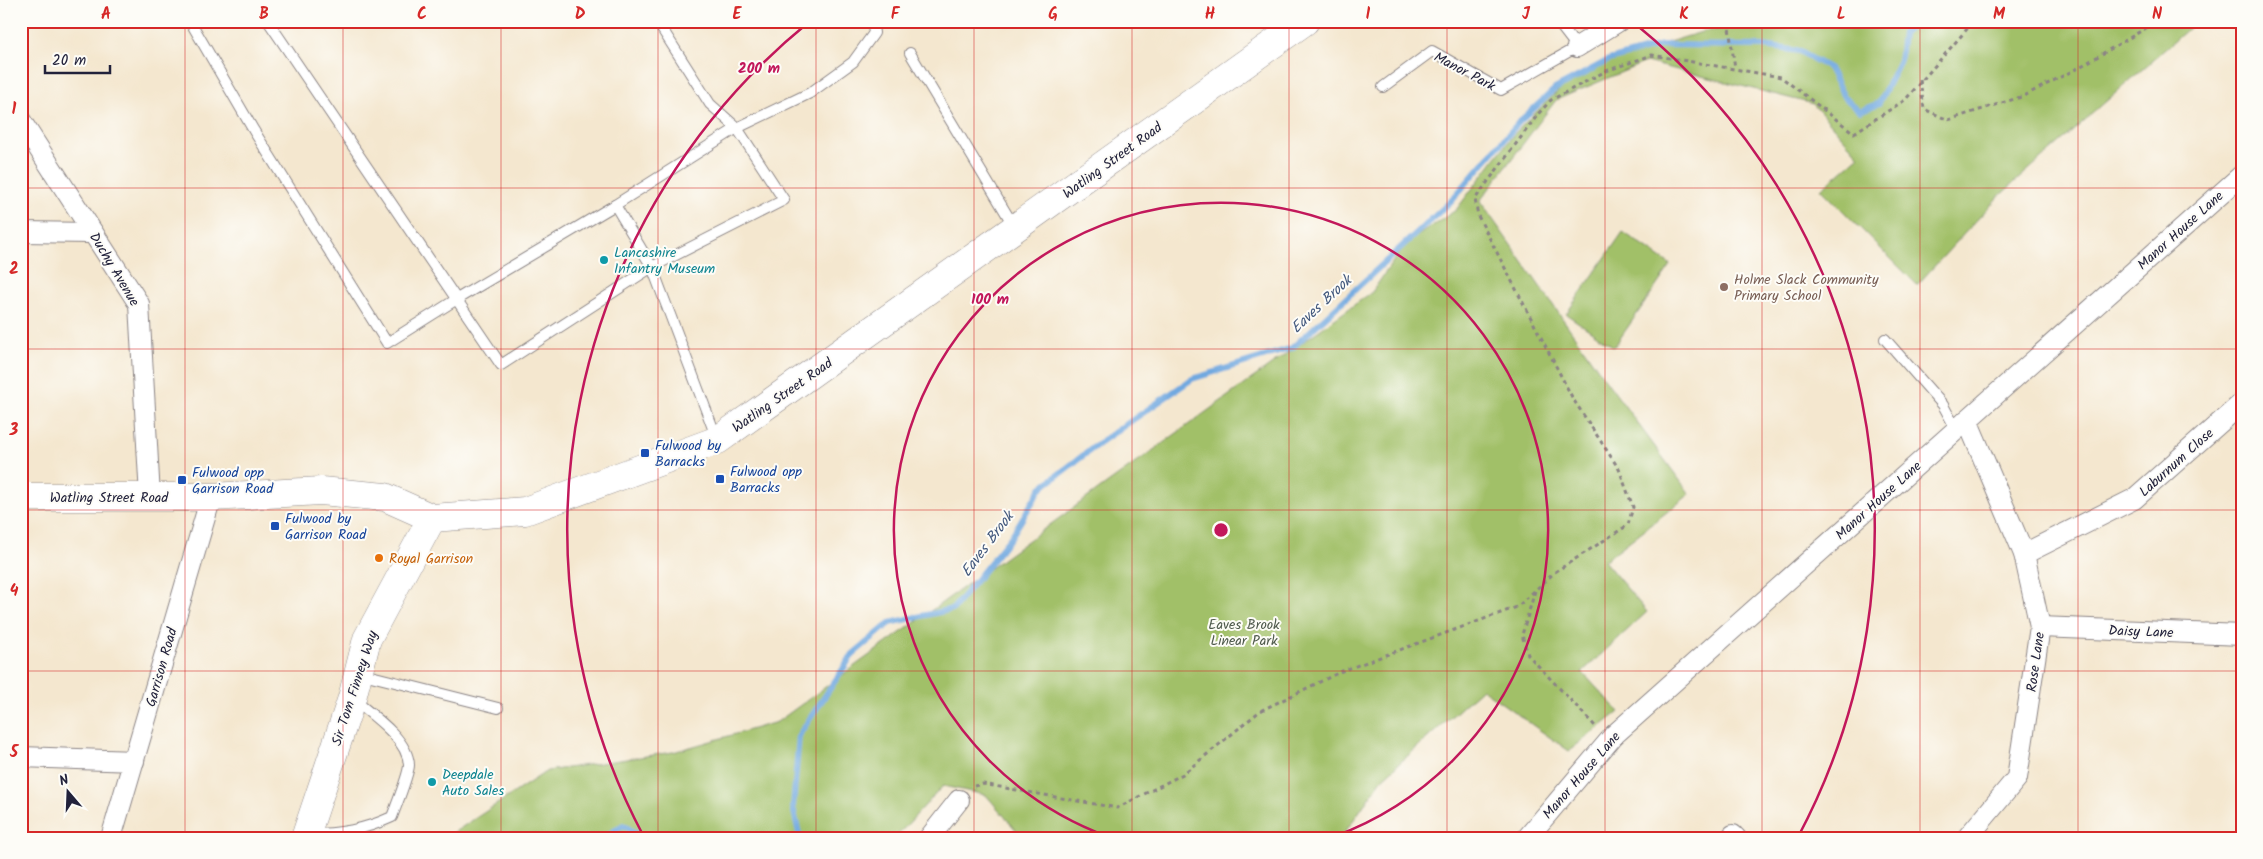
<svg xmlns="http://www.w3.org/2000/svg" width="2263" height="859" font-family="Kalam,sans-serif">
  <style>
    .green { fill: #a1c068; stroke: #627152 }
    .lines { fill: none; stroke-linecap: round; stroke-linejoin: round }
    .stream { stroke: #71a9e0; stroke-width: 6 }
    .lane-casing { stroke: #8b8485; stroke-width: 12 }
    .street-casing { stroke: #8b8485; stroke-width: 22 }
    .secondary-casing { stroke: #8b8485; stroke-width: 29 }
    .path { stroke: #8b8485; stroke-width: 3; stroke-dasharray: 4 4; stroke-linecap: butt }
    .lane { stroke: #fff; stroke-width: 10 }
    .street { stroke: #fff; stroke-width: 20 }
    .secondary { stroke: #fff; stroke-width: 28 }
    .grid { fill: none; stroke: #d62828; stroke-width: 1; stroke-opacity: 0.55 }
    .ring { fill: none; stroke: #c2185b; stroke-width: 2.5 }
    .culture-dot { fill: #0f9aa8; stroke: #fdfcf7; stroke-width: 2 }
    .education-dot { fill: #8d6e63; stroke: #fdfcf7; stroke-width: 2 }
    .transit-dot { fill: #1a4fb4; stroke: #fdfcf7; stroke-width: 2 }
    .food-dot { fill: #e8710a; stroke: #fdfcf7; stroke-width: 2 }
    .labels { text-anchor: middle; stroke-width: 4; stroke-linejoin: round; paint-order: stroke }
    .street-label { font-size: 14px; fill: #22223b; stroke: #fdfcf7 }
    .culture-label { font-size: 14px; fill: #0d838f; stroke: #fdfcf7; text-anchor: start }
    .education-label { font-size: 14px; fill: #785e54; stroke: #fdfcf7; text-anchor: start }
    .transit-label { font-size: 14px; fill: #164399; stroke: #fdfcf7; text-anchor: start }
    .food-label { font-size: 14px; fill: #c56008; stroke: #fdfcf7; text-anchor: start }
    .park-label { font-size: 14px; fill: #4e594b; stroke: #fdfcf7 }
    .water-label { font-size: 15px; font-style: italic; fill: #42587d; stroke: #fdfcf7 }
    .centre { fill: #c2185b; stroke: #fdfcf7; stroke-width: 2.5 }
    .ring-label { font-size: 15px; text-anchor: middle; font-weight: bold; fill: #c2185b; stroke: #fdfcf7; stroke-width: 4; stroke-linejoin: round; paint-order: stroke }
    .neatline { fill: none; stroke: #d62828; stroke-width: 2 }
    .grid-label { font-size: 16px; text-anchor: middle; font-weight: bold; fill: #d62828 }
  </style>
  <rect width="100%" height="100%" fill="#fdfcf7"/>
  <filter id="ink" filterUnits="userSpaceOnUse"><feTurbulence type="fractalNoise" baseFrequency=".02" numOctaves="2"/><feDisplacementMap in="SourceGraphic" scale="10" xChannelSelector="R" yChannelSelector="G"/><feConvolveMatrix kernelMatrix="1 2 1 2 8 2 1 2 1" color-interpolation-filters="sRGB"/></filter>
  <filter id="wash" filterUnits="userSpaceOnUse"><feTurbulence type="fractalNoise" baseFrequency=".0096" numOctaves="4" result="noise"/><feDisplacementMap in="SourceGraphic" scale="20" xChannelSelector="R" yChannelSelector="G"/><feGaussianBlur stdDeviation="1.12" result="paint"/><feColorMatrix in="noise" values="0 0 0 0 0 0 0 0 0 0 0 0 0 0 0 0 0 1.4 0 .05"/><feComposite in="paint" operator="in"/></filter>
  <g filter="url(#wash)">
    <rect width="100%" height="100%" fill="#f4e7cf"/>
    <g class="green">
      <polygon points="1748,21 2197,21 1998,197 1917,285 1821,189 1859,156 1813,104 1646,62 1556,100 1480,201 1607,382 1690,494 1604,561 1647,612 1582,672 1619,712 1569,751 1482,689 1382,779 1341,838 1023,838 986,795 943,786 895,838 432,838 453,833 547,771 673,752 777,722 1372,292 1405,244 1456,210 1513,135 1563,86 1609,60 1705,31 1732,28"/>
      <polygon points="1623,232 1671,265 1614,347 1566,314"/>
    </g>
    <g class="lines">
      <g class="stream">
        <polyline points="603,838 623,825 644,838"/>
        <polyline points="800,838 793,807 799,735 853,654 890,623 953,609 1011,537 1041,488 1102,441 1192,379 1292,348 1450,202 1520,121 1555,89 1609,60 1662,45 1764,46 1799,51 1829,68 1844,97 1860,111 1879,103 1900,60 1903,33 1918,21"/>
      </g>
    </g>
  </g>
  <g filter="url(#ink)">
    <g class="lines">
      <g class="lane-casing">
        <g id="lane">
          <polyline points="190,21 254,131 387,343 457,299 615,205 652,267 717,439"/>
          <polyline points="268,21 501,365 652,267 784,200 737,128 615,205"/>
          <polyline points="657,21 710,104 737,128 810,93 853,62 874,33 872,21"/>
          <polyline points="910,53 1015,228"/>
          <polyline points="1383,87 1432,51 1501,90 1577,47 1557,21"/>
          <polyline points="1885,339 1943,405 1957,431"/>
          <polyline points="359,673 498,708"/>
          <path d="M309 834C339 834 364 830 392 817 396 806 409 774 409 765 408 739 372 715 354 700"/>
        </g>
      </g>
      <g class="street-casing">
        <g id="street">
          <polyline points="1577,47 1619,21"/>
          <polyline points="21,121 139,304 150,497"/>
          <polyline points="21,232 93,233"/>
          <polyline points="1967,420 2024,554 2040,627 2017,778 1967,838"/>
          <polyline points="2024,554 2134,499 2242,403"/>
          <polyline points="2040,627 2242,635"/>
          <polyline points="21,757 134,761"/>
          <polyline points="1733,835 1736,838"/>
          <polyline points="111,838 211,497"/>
          <polyline points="929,838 959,800"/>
          <polyline points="1527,838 1614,735 2242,175"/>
        </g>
      </g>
      <g class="secondary-casing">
        <g id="secondary">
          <polyline points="21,497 211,497 321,491 385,497 432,518 525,511 718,440 1305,21"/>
          <polyline points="305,838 352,698 367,639 432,518"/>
        </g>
      </g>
      <g class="path">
        <polyline points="1728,21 1735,68"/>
        <polyline points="1920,80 1924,109 1948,120 2024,96 2078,68 2158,21"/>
        <polyline points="1535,591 1522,635 1528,655 1596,727"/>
        <polyline points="974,786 983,784 1117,808 1183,774 1260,711 1342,671 1517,607 1555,572 1628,525 1633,507 1619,469 1573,399 1478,216 1475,199 1539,113 1551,100 1606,71 1652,55 1781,77 1854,133 1905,100 1974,21"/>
      </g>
      <use href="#lane" class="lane"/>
      <use href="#street" class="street"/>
      <use href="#secondary" class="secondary"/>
    </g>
  </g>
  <path class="grid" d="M185 21V838M343 21V838M501 21V838M658 21V838M816 21V838M974 21V838M1132 21V838M1289 21V838M1447 21V838M1605 21V838M1762 21V838M1920 21V838M2078 21V838M21 188H2242M21 349H2242M21 510H2242M21 671H2242"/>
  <g class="ring">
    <path d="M1109 837A327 327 0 1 1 1333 837"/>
    <path d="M644 837A654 654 0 0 1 809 22M1633 22A654 654 0 0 1 1798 837"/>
  </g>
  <g class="culture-dot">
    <circle cx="604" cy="260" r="5"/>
    <circle cx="432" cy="782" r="5"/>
  </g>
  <circle class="education-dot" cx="1724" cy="287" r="5"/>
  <g class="transit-dot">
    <rect x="640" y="448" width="10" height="10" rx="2.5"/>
    <rect x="715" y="474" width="10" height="10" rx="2.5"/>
    <rect x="177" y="475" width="10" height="10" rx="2.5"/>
    <rect x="270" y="521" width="10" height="10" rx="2.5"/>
  </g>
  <circle class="food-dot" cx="379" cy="558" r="5"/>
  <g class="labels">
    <g class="street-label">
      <text transform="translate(1465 71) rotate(28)" y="5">Manor Park</text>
      <text transform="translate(1112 160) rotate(-36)" y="5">Watling Street Road</text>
      <text transform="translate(2180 230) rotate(-42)" y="5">Manor House Lane</text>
      <text transform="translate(115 269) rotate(59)" y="5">Duchy Avenue</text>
      <text transform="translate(782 395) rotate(-35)" y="5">Watling Street Road</text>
      <text transform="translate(2176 462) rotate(-42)" y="5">Laburnum Close</text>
      <text x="109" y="502">Watling Street Road</text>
      <text transform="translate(1878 500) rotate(-42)" y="5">Manor House Lane</text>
      <text transform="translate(2141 631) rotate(2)" y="5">Daisy Lane</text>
      <text transform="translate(2035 662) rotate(-82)" y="5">Rose Lane</text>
      <text transform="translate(161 667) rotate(-74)" y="5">Garrison Road</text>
      <text transform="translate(354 688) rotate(-72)" y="5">Sir Tom Finney Way</text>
      <text transform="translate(1581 775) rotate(-49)" y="5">Manor House Lane</text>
    </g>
    <g class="culture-label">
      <text x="614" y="257">Lancashire<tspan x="614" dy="16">Infantry Museum</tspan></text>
      <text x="442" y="779">Deepdale<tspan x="442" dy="16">Auto Sales</tspan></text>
    </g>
    <g class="education-label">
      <text x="1734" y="284">Holme Slack Community<tspan x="1734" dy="16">Primary School</tspan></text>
    </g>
    <g class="transit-label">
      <text x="655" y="450">Fulwood by<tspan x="655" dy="16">Barracks</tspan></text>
      <text x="730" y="476">Fulwood opp<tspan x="730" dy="16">Barracks</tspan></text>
      <text x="192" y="477">Fulwood opp<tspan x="192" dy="16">Garrison Road</tspan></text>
      <text x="285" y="523">Fulwood by<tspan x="285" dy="16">Garrison Road</tspan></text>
    </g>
    <g class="food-label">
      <text x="389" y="563">Royal Garrison</text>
    </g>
    <g class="park-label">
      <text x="1244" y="629">Eaves Brook<tspan x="1244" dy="16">Linear Park</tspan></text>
    </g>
    <g class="water-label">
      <text transform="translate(1321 304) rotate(-43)" y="5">Eaves Brook</text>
      <text transform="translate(987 544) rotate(-53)" y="5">Eaves Brook</text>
    </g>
  </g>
  <circle cx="1221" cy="530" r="8" class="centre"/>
  <g class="ring-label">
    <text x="759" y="73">200 m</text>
    <text x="990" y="304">100 m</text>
  </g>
  <rect width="2263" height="859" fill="none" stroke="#fdfcf7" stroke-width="55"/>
  <g transform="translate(68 792) rotate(341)" stroke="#fdfcf7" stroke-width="4" paint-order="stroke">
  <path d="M0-4L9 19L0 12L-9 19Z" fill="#22223b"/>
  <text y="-8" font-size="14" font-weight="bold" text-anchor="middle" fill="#22223b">N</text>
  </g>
  <path d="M45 65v8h65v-8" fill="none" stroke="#22223b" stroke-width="2.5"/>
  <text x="52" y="65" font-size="15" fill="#22223b" stroke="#fdfcf7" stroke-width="4" paint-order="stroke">20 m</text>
  <rect x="28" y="28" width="2208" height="804" class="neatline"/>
  <g class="grid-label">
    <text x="106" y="19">A</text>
    <text x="264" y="19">B</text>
    <text x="422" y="19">C</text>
    <text x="580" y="19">D</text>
    <text x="737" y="19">E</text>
    <text x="895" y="19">F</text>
    <text x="1053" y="19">G</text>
    <text x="1210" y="19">H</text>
    <text x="1368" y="19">I</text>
    <text x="1526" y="19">J</text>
    <text x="1684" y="19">K</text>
    <text x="1841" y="19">L</text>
    <text x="1999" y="19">M</text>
    <text x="2157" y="19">N</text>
    <text x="14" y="114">1</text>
    <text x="14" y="274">2</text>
    <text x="14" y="435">3</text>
    <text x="14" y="596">4</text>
    <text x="14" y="757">5</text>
  </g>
</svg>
